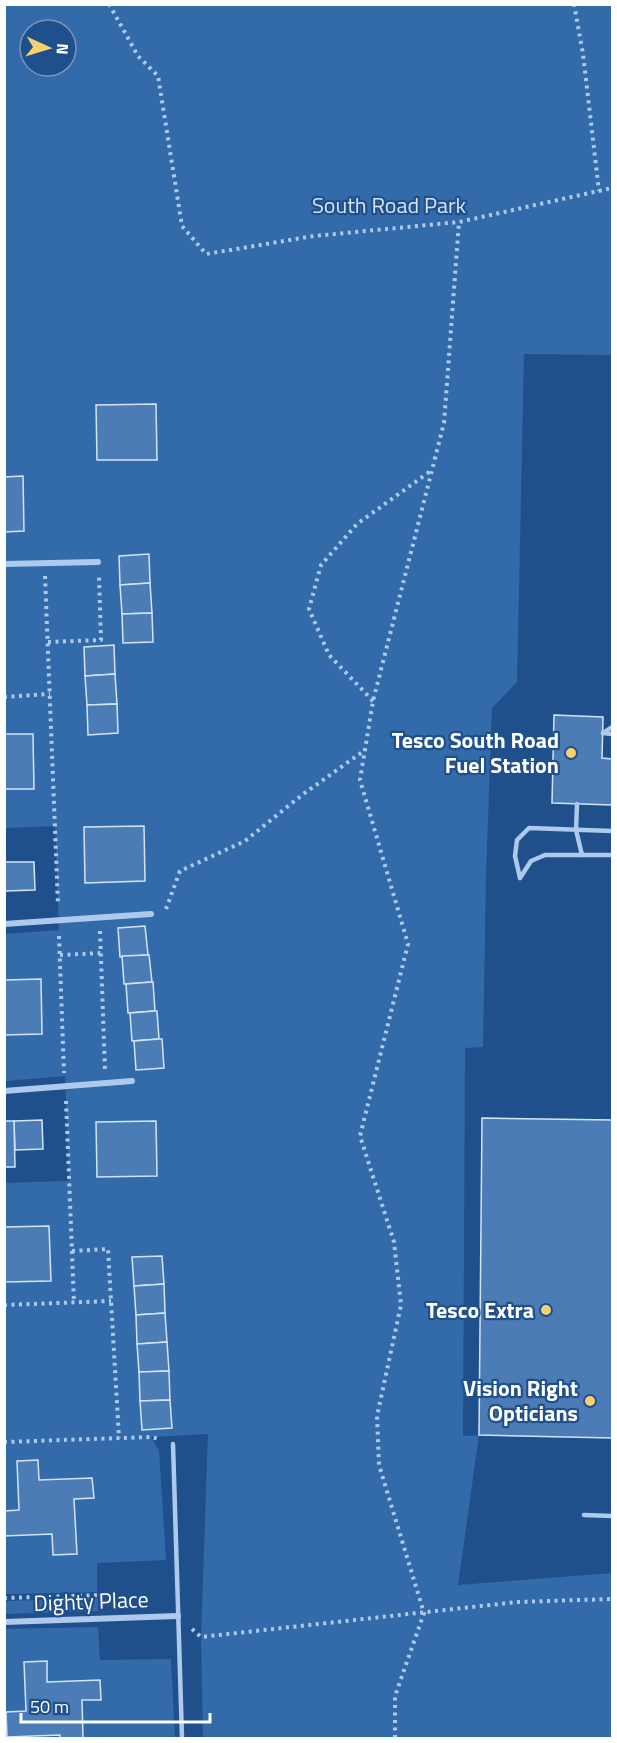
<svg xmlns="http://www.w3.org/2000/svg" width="617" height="1743" font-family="'Titillium Web',sans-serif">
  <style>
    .green { fill: #336aaa; fill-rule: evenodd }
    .building { fill: #4c7cb6; stroke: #d3e4f9; stroke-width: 1.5 }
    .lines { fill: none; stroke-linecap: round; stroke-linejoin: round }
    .path { stroke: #adcaec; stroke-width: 4; stroke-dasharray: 3 4.5; stroke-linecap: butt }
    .lane { stroke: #adcaec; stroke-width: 4.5 }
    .street { stroke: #adcaec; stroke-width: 6 }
    .poi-dot { fill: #f9d06e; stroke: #20508c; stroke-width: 2 }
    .labels { text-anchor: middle; stroke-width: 4.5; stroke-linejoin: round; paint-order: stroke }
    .park-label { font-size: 22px; fill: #d3e4f9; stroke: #20508c }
    .poi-label { font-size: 22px; font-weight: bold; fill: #fff; stroke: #20508c; text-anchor: end }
    .street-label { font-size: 22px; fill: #fff; stroke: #20508c }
  </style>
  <rect width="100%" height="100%" fill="#20508c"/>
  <g class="green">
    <path d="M5 5H612V355L524 354 517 682 492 708 486 876 483 1047 465 1048 463 1436 479 1435 458 1585 612 1573V1738H203L201 1637 208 1434 151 1437 159 1451 166 1560 97 1563V1592L5 1594 4 1183 69 1181 65 1076 5 1081V934L59 930 55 826 5 828ZM30 30H66V66H30Z"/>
    <polygon points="98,1598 98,1611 5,1614 5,1601"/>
    <polygon points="98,1627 100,1660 171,1659 175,1738 5,1738 4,1629"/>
  </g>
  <g class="building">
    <polygon points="156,404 157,460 97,460 96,405"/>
    <polygon points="23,476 24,531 4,532 4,477"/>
    <polygon points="149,554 150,583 120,585 119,556"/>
    <polygon points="150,583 152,613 122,614 120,585"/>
    <polygon points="152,613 153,642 123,643 122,614"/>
    <polygon points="114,645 115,674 85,676 84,647"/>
    <polygon points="115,674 117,704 87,705 85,676"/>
    <polygon points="117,704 118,733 88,735 87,705"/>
    <polygon points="554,715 603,717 602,758 612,759 612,805 552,803"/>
    <polygon points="4,734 33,734 34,789 4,789"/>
    <polygon points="144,826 145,881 85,883 84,827"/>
    <polygon points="4,862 34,862 35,890 5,891"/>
    <polygon points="145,926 148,955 120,957 118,928"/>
    <polygon points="148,955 149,955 152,982 124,984 122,956"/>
    <polygon points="41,979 42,1034 4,1035 4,980"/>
    <polygon points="152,982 153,982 155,1011 128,1013 126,984"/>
    <polygon points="155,1011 157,1011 159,1039 132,1041 130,1013"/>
    <polygon points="159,1039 162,1039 164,1068 136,1070 134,1041"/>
    <polygon points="482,1118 612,1120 612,1438 479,1435"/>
    <polygon points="42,1120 43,1149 15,1150 14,1121"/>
    <polygon points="4,1121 14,1121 15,1167 4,1167"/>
    <polygon points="156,1121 157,1176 97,1177 96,1122"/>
    <polygon points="49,1226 51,1281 4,1282 4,1227"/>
    <polygon points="162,1256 164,1284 134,1286 132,1257"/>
    <polygon points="164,1284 165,1313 136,1315 134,1286"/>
    <polygon points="165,1313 167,1342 137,1344 136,1315"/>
    <polygon points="167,1342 169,1371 139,1372 137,1344"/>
    <polygon points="169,1371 170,1400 140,1401 139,1372"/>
    <polygon points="170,1400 172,1428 142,1430 140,1401"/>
    <polygon points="38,1460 39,1480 92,1478 94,1498 74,1499 77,1554 53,1555 52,1534 4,1536 4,1511 19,1510 17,1461"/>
    <polygon points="47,1661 47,1682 100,1680 101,1700 82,1700 83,1738 60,1738 60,1735 7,1737 6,1712 26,1711 24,1662"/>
  </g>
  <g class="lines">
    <g class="path">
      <polyline points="109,4 138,56 158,76 182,226 206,254 314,236 459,222 612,188"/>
      <polyline points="574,4 583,54 599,191"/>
      <polyline points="45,576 58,905"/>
      <polyline points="48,642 101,640 99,577"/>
      <polyline points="4,697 50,694"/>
      <polyline points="373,701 329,655 309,609 321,565 357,524 432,470"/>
      <polyline points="166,909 180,871 245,841 302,795 365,750"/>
      <polyline points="100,931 105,1070"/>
      <polyline points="59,936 64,1073"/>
      <polyline points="60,955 101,953"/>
      <polyline points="66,1101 74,1303"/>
      <polyline points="72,1251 108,1249 119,1438"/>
      <polyline points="4,1305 111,1301"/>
      <polyline points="4,1442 151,1437 159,1439"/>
      <polyline points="4,1598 102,1595 102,1606"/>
      <polyline points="192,1629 201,1637 517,1602 612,1599"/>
      <polyline points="395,1738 395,1696 424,1613 379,1465 377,1416 401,1305 394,1242 360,1136 408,944 360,780 373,701 444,423 459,222"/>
    </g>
    <g class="lane">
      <polyline points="603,733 612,727"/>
      <polyline points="603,733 612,734"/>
      <polyline points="577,804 576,830 582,855"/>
      <polyline points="520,878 515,856 517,840 529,828 612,831"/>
      <polyline points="520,878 531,861 545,855 612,855"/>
      <polyline points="173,1444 182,1738"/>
      <polyline points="584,1515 612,1516"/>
    </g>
    <g class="street">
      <polyline points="4,564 98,562"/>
      <polyline points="4,924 151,914"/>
      <polyline points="4,1091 132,1081"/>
      <polyline points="4,1622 178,1616"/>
    </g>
  </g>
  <g class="poi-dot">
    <circle cx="571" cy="753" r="6"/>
    <circle cx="546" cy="1310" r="6"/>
    <circle cx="590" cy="1401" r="6"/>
  </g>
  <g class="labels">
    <g class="park-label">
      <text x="389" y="213">South Road Park</text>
    </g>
    <g class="poi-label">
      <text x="559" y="748">Tesco South Road<tspan x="559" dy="25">Fuel Station</tspan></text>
      <text x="534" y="1318">Tesco Extra</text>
      <text x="578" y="1396">Vision Right<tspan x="578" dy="25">Opticians</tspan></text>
    </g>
    <g class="street-label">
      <text transform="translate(91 1601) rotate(-2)" y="8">Dighty Place</text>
    </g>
  </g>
  <rect width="617" height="1743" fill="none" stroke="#ffffff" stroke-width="12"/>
  <g transform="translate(48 48) rotate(94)"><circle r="28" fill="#20508c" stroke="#7996ba" stroke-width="1.5"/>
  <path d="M0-4.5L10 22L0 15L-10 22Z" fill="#f9d06e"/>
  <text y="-9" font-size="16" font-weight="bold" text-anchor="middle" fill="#ffffff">N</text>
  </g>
  <path d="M21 1713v9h189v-9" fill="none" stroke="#ffffff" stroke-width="3"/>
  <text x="30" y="1713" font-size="18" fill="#ffffff" stroke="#20508c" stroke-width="4.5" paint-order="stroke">50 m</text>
</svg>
